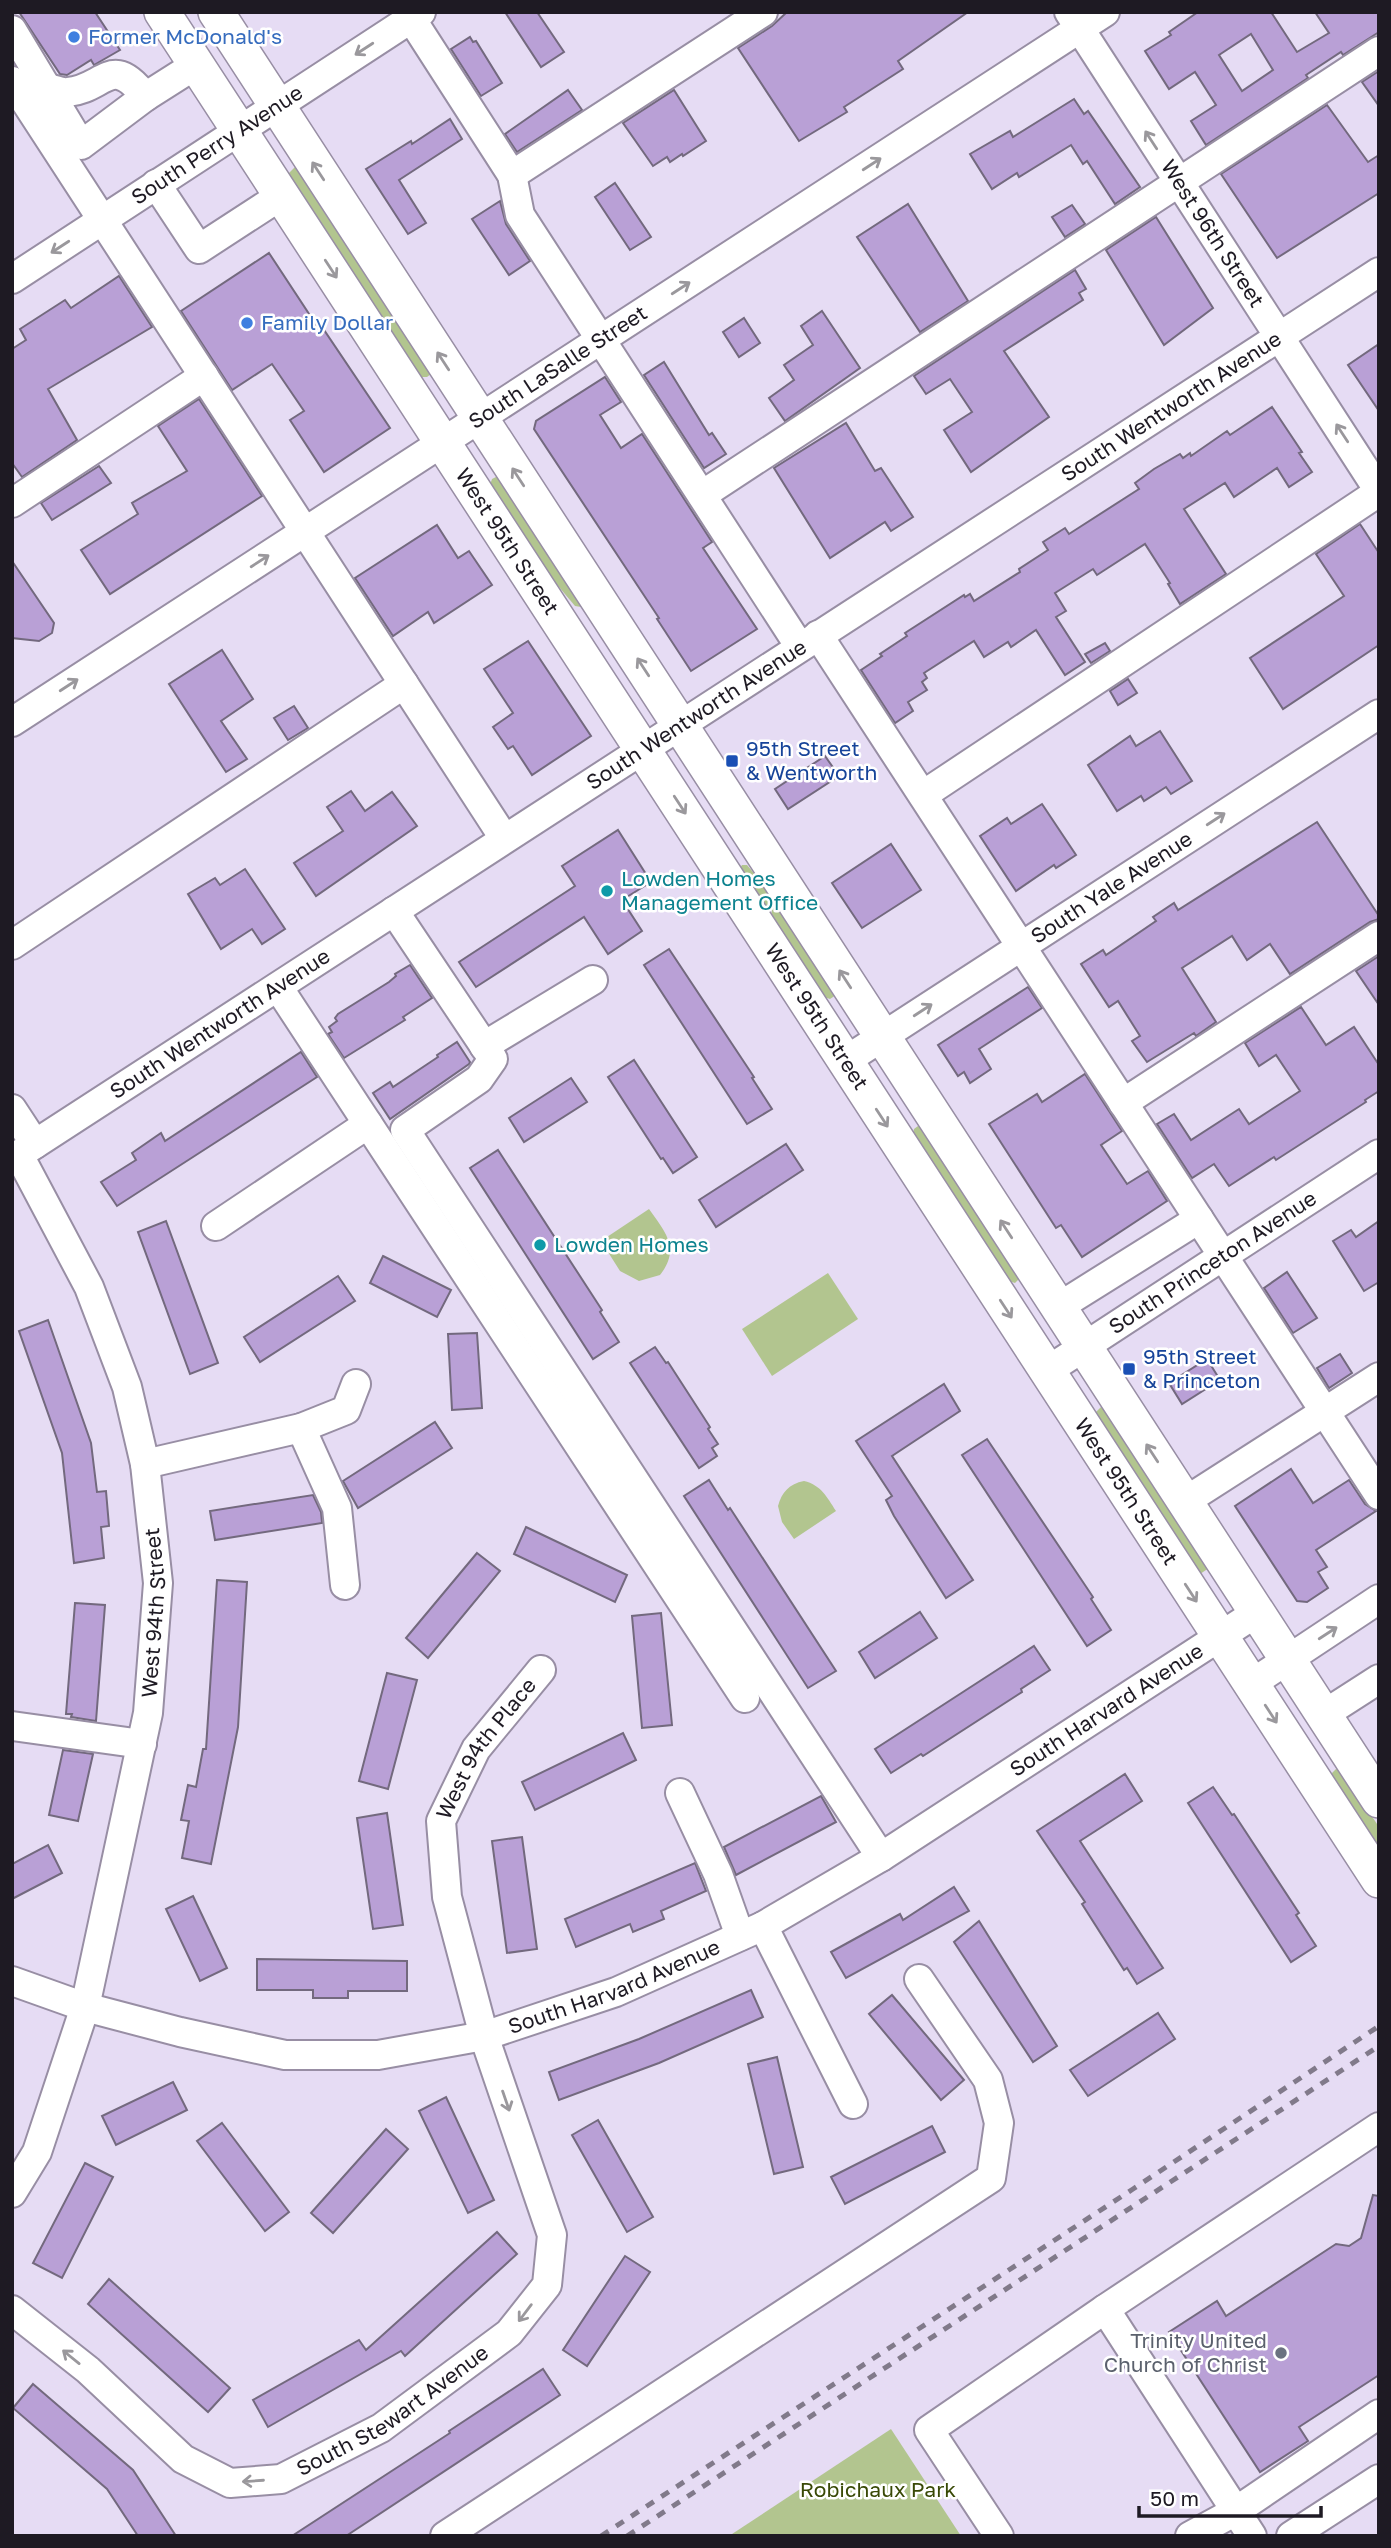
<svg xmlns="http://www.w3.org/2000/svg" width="1391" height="2548" font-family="'Golos Text',sans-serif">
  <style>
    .green { fill: #b2c58f }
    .building { fill: #b9a0d6; stroke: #73697e; stroke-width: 2; fill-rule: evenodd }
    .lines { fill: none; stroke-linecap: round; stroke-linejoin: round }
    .minor-casing { stroke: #988ea4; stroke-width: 32 }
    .major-casing { stroke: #988ea4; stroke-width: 38 }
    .minor { stroke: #fff; stroke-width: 28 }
    .major { stroke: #fff; stroke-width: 35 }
    .rail { stroke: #817a8a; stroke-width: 5; stroke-dasharray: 9 9; stroke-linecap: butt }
    .oneway { stroke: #9a989c }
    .shop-dot { fill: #3f7fe0; stroke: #fff; stroke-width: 2.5 }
    .transit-dot { fill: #1a4fb4; stroke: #fff; stroke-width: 2.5 }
    .culture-dot { fill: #0f9aa8; stroke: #fff; stroke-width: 2.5 }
    .worship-dot { fill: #6b7280; stroke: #fff; stroke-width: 2.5 }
    .labels { text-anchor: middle; stroke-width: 5; stroke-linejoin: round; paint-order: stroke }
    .shop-label { font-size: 21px; fill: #366cbe; stroke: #fff; text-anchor: start }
    .street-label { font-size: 21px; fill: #1e1a23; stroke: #fff }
    .transit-label { font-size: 21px; fill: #164399; stroke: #fff; text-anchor: start }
    .culture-label { font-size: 21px; fill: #0d838f; stroke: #fff; text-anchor: start }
    .worship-label { font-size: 21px; fill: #5b616d; stroke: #fff; text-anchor: end }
    .park-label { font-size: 21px; fill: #394906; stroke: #fff }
  </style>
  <rect width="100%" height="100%" fill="#e6dcf4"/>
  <g class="green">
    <polygon points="295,167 299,168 431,374 427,377 420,377 288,174"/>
    <polygon points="498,476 583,604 581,607 575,606 543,568 490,485 492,479"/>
    <polygon points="742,865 747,865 780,904 776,908 781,909 836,995 830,999 824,997 771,915 772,910 768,912 740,868"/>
    <polygon points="918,1126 923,1128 1019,1275 1018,1280 1015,1283 1009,1281 913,1134 914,1129"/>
    <path d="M649 1209C665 1232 681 1248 660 1275L639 1281 620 1271 601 1241Z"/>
    <polygon points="828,1273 858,1319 772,1376 742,1329"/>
    <polygon points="1101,1407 1105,1408 1209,1568 1200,1574 1095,1413"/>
    <path d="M804 1481C821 1485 827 1497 836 1511L794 1539 782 1522 778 1506C782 1492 789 1484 804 1481Z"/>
    <polygon points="1336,1769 1342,1771 1379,1827 1379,1852 1330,1775"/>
    <polygon points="891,2429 961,2536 729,2536"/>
  </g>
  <g class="building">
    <polygon points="19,12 95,12 120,50 94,65 91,60 67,75 60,74"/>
    <polygon points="505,12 537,12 564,52 541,67"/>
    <polygon points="787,12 968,12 898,61 903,69 844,107 847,112 799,141 738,48 772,26"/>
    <path d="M1198 12H1271L1297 52 1329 33 1315 12H1379V32L1343 55 1341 52 1306 75 1308 78 1206 145 1191 121 1216 105 1195 72 1169 89 1145 51 1171 35 1169 32ZM1251 34 1273 70 1242 91 1219 55Z"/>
    <polygon points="470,37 473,42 476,41 502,83 481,96 451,49"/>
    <polygon points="1379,71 1379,106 1362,82"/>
    <polygon points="568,90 582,110 517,152 505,134"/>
    <polygon points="674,90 706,141 683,156 682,154 670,162 667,157 653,166 623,123"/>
    <polygon points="1074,99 1084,114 1088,111 1140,187 1115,204 1087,161 1083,164 1071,145 1019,177 1017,173 992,189 970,154 1010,131 1013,137"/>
    <polygon points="1327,105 1368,162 1379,155 1379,193 1277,258 1221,174"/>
    <polygon points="450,119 462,139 399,180 426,223 408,234 366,169 411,141 412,144"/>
    <polygon points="615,183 651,237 630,250 595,197"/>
    <polygon points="500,201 506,224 530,261 509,275 472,219"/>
    <polygon points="908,204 968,301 920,332 857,237"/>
    <polygon points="1072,205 1085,224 1065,237 1052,217"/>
    <polygon points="1156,217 1213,308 1164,345 1106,250"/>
    <polygon points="269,253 321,332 324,330 390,428 324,472 290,420 304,411 272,364 232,390 181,311"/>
    <polygon points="1075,270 1086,289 1079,293 1083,300 1004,351 1049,417 971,472 944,430 972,412 950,379 926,394 914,376"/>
    <polygon points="119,276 152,327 48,389 77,440 22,477 12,463 12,349 26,340 20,329 65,300 71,308"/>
    <polygon points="822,311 860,368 785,421 769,398 794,380 784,365 813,345 801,326"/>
    <polygon points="744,318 760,343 739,357 723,332"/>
    <polygon points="1379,344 1379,411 1348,365"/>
    <polygon points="664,362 709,435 712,433 726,454 704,468 644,375"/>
    <polygon points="605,377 621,402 600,415 621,448 642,434 712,542 703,548 757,629 691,671 657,619 659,618 534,429 536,421"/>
    <polygon points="199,399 262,496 110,594 81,550 138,514 132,503 187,471 158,426"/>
    <polygon points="1272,407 1302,452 1299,453 1312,472 1289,487 1277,468 1234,497 1225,483 1184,509 1226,574 1180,604 1168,584 1170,583 1145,544 1097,575 1093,569 1055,593 1066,611 1056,617 1085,662 1065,675 1036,630 1011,647 1008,642 984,657 974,641 924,673 927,678 922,682 927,690 908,702 913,711 895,723 861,670 882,656 880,654 907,636 905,633 964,595 965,597 970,594 974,601 1020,572 1019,569 1048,550 1043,542 1065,528 1069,534 1139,489 1135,483 1154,469 1180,454 1183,458 1190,453 1191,456 1227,431 1230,435"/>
    <polygon points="846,423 875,471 881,468 913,517 891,531 885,522 830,558 774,468"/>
    <polygon points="99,466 111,483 52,520 41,503"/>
    <polygon points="1360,524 1379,553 1379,645 1283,709 1250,658 1344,596 1316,554"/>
    <polygon points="437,525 458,558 469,551 492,585 434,623 428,612 393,636 355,578"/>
    <polygon points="12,561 54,623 52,633 39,641 12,638"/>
    <polygon points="528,641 591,736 532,775 513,746 508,749 493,727 513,713 484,669"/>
    <polygon points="1105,643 1110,651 1091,663 1085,654"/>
    <polygon points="222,650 253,699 221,721 247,759 226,772 169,684"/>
    <polygon points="1128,679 1137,693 1118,705 1110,691"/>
    <polygon points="294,706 308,728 288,740 274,718"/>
    <polygon points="1160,731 1192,781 1171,794 1166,787 1144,801 1141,796 1117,811 1088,765 1130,736 1136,746"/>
    <polygon points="825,756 839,776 788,809 775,789"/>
    <polygon points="351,791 365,811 392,792 417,826 316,896 294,863 343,831 327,807"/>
    <polygon points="1042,804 1076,855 1056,868 1054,865 1016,891 980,836 1007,818 1011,824"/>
    <polygon points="1317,822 1379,916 1379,919 1370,922 1290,974 1270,944 1247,960 1232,936 1182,968 1216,1022 1196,1036 1194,1033 1147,1062 1132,1041 1140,1036 1118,1001 1109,1007 1081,964 1103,950 1106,955 1156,921 1153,917 1174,903 1178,910"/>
    <polygon points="618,830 651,882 622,900 642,931 608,954 584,917 476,987 459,962 575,886 562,866"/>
    <polygon points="891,844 921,890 862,928 832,883"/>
    <polygon points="245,869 285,929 262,944 252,929 221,949 188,894 215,878 220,885"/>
    <polygon points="669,949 754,1077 752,1078 772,1109 747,1124 644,965"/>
    <polygon points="1379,956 1379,1005 1356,971"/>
    <polygon points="410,965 432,998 403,1017 405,1020 344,1058 328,1034 332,1032 329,1027 337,1021 335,1018 338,1014 389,982 396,976 395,974"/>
    <polygon points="1028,987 1042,1008 979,1049 991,1069 970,1083 964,1072 958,1076 938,1045"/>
    <polygon points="1301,1007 1326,1045 1354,1027 1379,1065 1379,1091 1365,1100 1366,1102 1276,1160 1274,1157 1229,1186 1214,1164 1192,1178 1157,1124 1174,1114 1191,1140 1239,1109 1249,1124 1300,1091 1276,1055 1259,1066 1245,1043"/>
    <polygon points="457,1042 470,1062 469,1064 390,1119 373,1093 390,1082 393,1087 438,1057 437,1055"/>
    <polygon points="301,1052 317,1077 117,1206 101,1182 136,1160 132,1153 161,1133 165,1141"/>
    <polygon points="634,1060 697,1157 673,1173 663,1158 661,1159 608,1077"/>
    <polygon points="1085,1074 1122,1131 1101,1145 1127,1184 1148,1171 1167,1201 1082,1257 1061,1225 1056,1228 989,1124 1037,1094 1042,1102"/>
    <polygon points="571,1078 587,1102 524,1142 509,1118"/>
    <polygon points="786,1144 803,1170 716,1227 699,1200"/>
    <polygon points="498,1150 602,1310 600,1312 619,1342 593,1359 470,1168"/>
    <polygon points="166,1221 218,1363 190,1374 138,1232"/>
    <polygon points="1379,1221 1379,1282 1364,1291 1333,1241 1351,1230 1356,1237"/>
    <polygon points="383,1256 451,1290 437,1317 370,1283"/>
    <polygon points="1287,1272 1317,1318 1293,1333 1264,1288"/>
    <polygon points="338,1276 355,1301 260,1362 244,1337"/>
    <polygon points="48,1320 91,1443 97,1492 106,1491 109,1526 101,1527 104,1558 74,1563 62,1453 19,1331"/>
    <polygon points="477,1333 482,1408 452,1410 448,1334"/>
    <polygon points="655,1347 666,1363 668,1362 710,1427 708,1429 718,1444 712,1448 717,1456 699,1468 630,1363"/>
    <polygon points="1340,1354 1352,1373 1329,1388 1317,1368"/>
    <polygon points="1207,1359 1220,1380 1182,1404 1169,1383"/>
    <polygon points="944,1384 960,1411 892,1456 973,1580 946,1598 894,1516 886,1500 892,1496 856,1441"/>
    <polygon points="435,1422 452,1448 358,1508 343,1481"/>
    <polygon points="987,1439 1093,1597 1091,1599 1111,1630 1087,1646 962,1455"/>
    <polygon points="1291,1469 1313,1503 1349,1480 1365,1504 1376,1511 1316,1550 1327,1567 1318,1572 1328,1588 1307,1602 1297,1601 1235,1506"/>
    <polygon points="709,1480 728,1510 730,1508 836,1671 808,1688 684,1496"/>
    <polygon points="313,1495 321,1512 322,1523 215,1540 210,1511"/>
    <polygon points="526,1527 627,1575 615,1602 514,1554"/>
    <polygon points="477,1553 500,1571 428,1658 406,1638"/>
    <polygon points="217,1580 247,1582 238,1727 211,1864 182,1858 189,1821 181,1820 188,1785 196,1787 203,1749 206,1749"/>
    <polygon points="75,1603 105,1605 96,1721 71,1717 72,1714 66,1714"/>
    <polygon points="920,1612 937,1638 875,1678 859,1652"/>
    <polygon points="661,1613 672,1725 642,1728 632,1616"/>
    <polygon points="1034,1646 1050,1670 1021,1689 1022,1692 923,1756 921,1754 891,1773 875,1749"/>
    <polygon points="387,1673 417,1680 388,1789 359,1781"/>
    <polygon points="623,1733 636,1760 535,1810 522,1782"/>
    <polygon points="63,1750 93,1754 78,1821 49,1815"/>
    <polygon points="1125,1774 1142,1801 1080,1841 1163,1968 1137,1984 1127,1968 1124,1970 1082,1904 1085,1902 1037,1831"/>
    <polygon points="1213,1787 1232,1815 1234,1814 1299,1913 1296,1915 1316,1946 1291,1962 1188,1803"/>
    <polygon points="821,1796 836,1822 736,1875 724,1847"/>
    <polygon points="387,1813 403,1925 373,1929 357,1818"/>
    <polygon points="522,1837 537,1949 507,1953 492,1841"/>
    <polygon points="48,1845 62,1873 12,1899 12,1864"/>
    <polygon points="695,1863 706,1891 661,1911 664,1919 633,1932 630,1924 576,1947 565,1919"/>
    <polygon points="954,1887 969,1911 846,1978 831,1952 900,1914 903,1920"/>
    <polygon points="193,1896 227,1968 200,1981 166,1909"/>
    <polygon points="979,1921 1057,2046 1033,2062 954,1942"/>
    <polygon points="257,1959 407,1961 407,1991 348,1991 348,1998 313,1998 313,1990 257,1990"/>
    <polygon points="751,1990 763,2017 659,2063 559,2100 549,2072 639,2039"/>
    <polygon points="892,1995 964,2080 941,2100 869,2014"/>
    <polygon points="1158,2013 1175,2039 1088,2096 1070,2070"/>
    <polygon points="777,2057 803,2167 774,2174 748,2064"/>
    <polygon points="173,2082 187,2110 116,2145 102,2116"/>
    <polygon points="446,2097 494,2200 468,2213 419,2111"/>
    <polygon points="598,2120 653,2217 627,2232 572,2135"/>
    <polygon points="222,2123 289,2212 265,2231 197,2141"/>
    <polygon points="932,2126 945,2152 845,2204 831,2177"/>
    <polygon points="386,2129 408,2149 333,2233 311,2213"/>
    <polygon points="85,2163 113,2177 62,2278 33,2263"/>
    <polygon points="1373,2195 1379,2196 1379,2375 1299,2427 1308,2441 1260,2472 1169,2332 1217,2301 1226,2316 1336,2244 1349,2246 1361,2238"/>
    <polygon points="497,2232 517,2254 405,2356 401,2351 268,2427 253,2400 359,2340 366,2350"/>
    <polygon points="625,2256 650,2272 587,2366 563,2350"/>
    <polygon points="109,2279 230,2388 208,2412 88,2304"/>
    <polygon points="543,2369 560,2395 346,2536 292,2536 450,2433 449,2431"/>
    <polygon points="33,2384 133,2470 176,2536 138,2536 107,2489 13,2408"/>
  </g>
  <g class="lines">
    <g class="minor-casing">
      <g id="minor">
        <polyline points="407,12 512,175 520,215 800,647"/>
        <path id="s1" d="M1069 12 1379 491"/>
        <polyline points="12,30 81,145 145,97 197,64"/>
        <polyline points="12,81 504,838"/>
        <path d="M47 88C53 89 62 93 68 92 104 89 112 52 145 97"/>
        <polyline points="512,175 763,12"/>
        <polyline points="156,184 199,249 282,195"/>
        <path id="s2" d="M12 279 421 12"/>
        <polyline points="702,495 1379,51"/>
        <polyline points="12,503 204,376"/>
        <polyline points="818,635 1379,1495"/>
        <path id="s3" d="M12 722 1105 12"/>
        <polyline points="923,795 1379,492"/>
        <polyline points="394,911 493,1059 479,1079 405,1130 881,1857"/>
        <polyline points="12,945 404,684"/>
        <polyline points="278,987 745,1698"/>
        <polyline points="484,1046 593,980"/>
        <path id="s4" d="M845 1061 1379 714"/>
        <polyline points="1123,1103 1379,936"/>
        <polyline points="12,1109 35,1144"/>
        <path id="s5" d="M12 1159 1379 272"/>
        <polyline points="216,1226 368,1124"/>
        <polyline points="1057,1308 1199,1219"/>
        <path id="s6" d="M1047 1371 1379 1154"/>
        <polyline points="301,1428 337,1508 345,1585"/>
        <polyline points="145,1464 301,1428 346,1410 356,1384"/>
        <polyline points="1184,1502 1379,1377"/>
        <polyline points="1251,1684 1379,1599"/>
        <polyline points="1323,1715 1379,1679"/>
        <polyline points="12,1726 142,1744"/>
        <polyline points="680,1793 718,1874 740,1936"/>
        <polyline points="763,1926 853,2104"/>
        <path id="s7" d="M12 1981 85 2007 180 2032 285 2055H378L484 2036 616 1992 763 1926 881 1857 1256 1613"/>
        <path id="s8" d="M12 2193 37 2152 85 2007 148 1713 158 1583 145 1464 127 1387 89 1287 19 1155"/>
        <polyline points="1105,2309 1379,2127"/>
        <path id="s9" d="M12 2310 88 2370 183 2459 230 2483 281 2479 381 2428 509 2333 547 2285 552 2235 484 2036 447 1897 441 1821 476 1749 541 1670"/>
        <polyline points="445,2536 991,2178 999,2123 988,2080 919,1979"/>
        <polyline points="999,2536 929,2430 1105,2309 1252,2536"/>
        <polyline points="1190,2536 1236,2511 1379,2414"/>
        <polyline points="1291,2536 1379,2479"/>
      </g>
    </g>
    <g class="major-casing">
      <g id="major">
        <path id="s10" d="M162 12 1379 1880"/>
        <polyline points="216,12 1379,1800"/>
      </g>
    </g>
    <use href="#minor" class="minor"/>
    <use href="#major" class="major"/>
    <g class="rail">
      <polyline points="601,2536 1133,2189 1379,2026"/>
      <polyline points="627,2536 1379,2046"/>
    </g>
  </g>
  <defs><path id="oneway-shaft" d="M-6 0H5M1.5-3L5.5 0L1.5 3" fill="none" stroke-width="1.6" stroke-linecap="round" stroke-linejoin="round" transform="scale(1.75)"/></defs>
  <g class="oneway">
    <use href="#oneway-shaft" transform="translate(364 49) rotate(147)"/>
    <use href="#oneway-shaft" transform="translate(1151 140) rotate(-123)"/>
    <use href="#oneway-shaft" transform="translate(872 164) rotate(-33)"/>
    <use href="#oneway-shaft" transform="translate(318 171) rotate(-123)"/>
    <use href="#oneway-shaft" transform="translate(60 247) rotate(147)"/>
    <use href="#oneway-shaft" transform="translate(331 269) rotate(57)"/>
    <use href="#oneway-shaft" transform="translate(681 288) rotate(-33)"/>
    <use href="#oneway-shaft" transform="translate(443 361) rotate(-123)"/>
    <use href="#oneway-shaft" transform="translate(1342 433) rotate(-123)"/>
    <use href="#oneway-shaft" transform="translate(518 477) rotate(-123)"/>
    <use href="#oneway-shaft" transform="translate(260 561) rotate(-33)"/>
    <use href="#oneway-shaft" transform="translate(643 667) rotate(-123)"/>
    <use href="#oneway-shaft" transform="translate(69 685) rotate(-33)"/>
    <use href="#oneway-shaft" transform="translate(680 805) rotate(57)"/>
    <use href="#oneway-shaft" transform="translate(1216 819) rotate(-33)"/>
    <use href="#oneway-shaft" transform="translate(845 979) rotate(-123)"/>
    <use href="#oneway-shaft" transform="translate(923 1010) rotate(-33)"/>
    <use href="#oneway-shaft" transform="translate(882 1118) rotate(57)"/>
    <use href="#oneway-shaft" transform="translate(1006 1229) rotate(-123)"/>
    <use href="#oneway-shaft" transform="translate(1006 1309) rotate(57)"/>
    <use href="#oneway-shaft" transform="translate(1152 1453) rotate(-123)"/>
    <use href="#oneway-shaft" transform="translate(1191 1593) rotate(57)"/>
    <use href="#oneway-shaft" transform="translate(1328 1633) rotate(-33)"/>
    <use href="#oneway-shaft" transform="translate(1271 1714) rotate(57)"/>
    <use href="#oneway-shaft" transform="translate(506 2101) rotate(71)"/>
    <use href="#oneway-shaft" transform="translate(525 2313) rotate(127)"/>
    <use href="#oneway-shaft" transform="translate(71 2357) rotate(-141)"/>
    <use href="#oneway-shaft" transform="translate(253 2481) rotate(176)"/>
  </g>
  <g class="shop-dot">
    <circle cx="74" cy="37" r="7"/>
    <circle cx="247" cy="323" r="7"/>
  </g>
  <g class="transit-dot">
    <rect x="725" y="754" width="14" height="14" rx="3.5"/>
    <rect x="1122" y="1362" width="14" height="14" rx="3.5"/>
  </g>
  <g class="culture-dot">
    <circle cx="607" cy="891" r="7"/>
    <circle cx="540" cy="1245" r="7"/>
  </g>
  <circle class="worship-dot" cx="1281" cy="2353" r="7"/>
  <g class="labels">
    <g class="shop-label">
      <text x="88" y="44">Former McDonald's</text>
      <text x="261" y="330">Family Dollar</text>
    </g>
    <g class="street-label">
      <text dy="7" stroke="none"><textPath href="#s2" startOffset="245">South Perry Avenue</textPath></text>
      <text dy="7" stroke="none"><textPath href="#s1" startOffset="264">West 96th Street</textPath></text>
      <text dy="7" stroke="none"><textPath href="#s3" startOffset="651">South LaSalle Street</textPath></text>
      <text dy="7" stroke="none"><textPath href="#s5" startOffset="1382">South Wentworth Avenue</textPath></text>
      <text dy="7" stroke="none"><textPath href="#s10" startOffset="632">West 95th Street</textPath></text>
      <text dy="7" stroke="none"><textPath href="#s5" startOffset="816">South Wentworth Avenue</textPath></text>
      <text dy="7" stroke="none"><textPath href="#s4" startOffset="318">South Yale Avenue</textPath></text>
      <text dy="7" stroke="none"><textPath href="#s10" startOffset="1199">West 95th Street</textPath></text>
      <text dy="7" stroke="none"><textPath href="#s5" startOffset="248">South Wentworth Avenue</textPath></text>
      <text dy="7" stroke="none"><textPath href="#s6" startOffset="198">South Princeton Avenue</textPath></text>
      <text dy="7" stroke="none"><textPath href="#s10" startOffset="1766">West 95th Street</textPath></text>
      <text dy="7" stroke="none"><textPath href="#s8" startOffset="602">West 94th Street</textPath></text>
      <text dy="7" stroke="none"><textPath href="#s7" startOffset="1190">South Harvard Avenue</textPath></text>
      <text dy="7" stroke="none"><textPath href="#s9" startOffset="1230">West 94th Place</textPath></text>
      <text dy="7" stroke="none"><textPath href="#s7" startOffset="623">South Harvard Avenue</textPath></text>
      <text dy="7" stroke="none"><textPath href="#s9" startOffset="462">South Stewart Avenue</textPath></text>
    </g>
    <g class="transit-label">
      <text x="746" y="756">95th Street<tspan x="746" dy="24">&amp; Wentworth</tspan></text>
      <text x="1143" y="1364">95th Street<tspan x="1143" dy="24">&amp; Princeton</tspan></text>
    </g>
    <g class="culture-label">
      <text x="621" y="886">Lowden Homes<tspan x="621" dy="24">Management Office</tspan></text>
      <text x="554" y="1252">Lowden Homes</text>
    </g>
    <g class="worship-label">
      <text x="1267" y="2348">Trinity United<tspan x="1267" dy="24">Church of Christ</tspan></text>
    </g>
    <g class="park-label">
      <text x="878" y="2497">Robichaux Park</text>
    </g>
  </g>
  <rect width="1391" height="2548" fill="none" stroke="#1e1a23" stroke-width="28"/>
  <path d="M1139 2506v10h182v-10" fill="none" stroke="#1e1a23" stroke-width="3.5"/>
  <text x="1150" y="2506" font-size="21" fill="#1e1a23" stroke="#ffffff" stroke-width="5" paint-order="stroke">50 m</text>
</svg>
